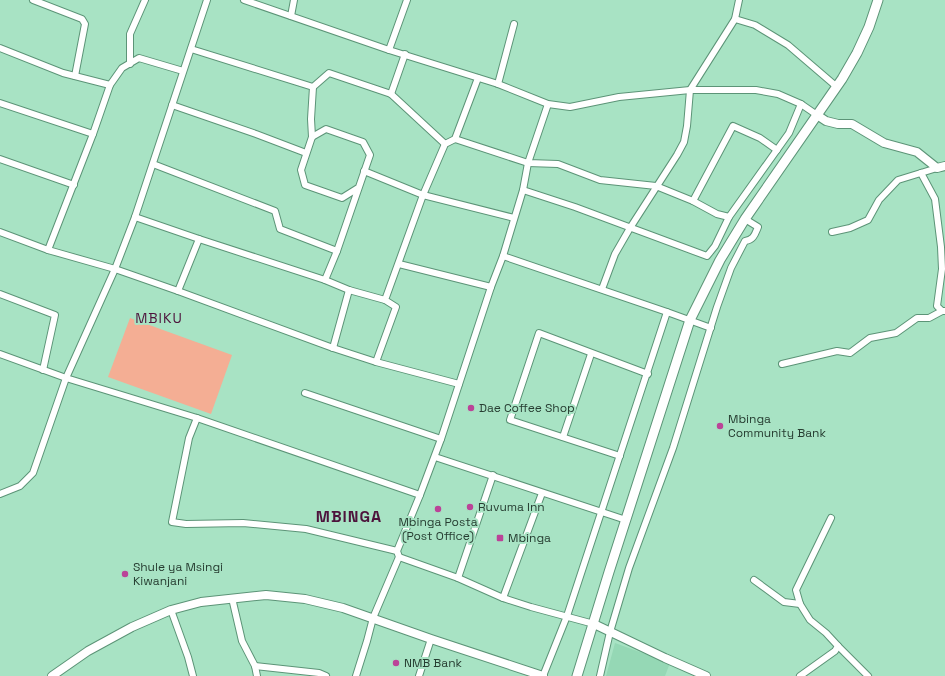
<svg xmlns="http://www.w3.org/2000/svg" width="945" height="676" font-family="'Space Grotesk',sans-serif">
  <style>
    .built { fill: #95d8b5 }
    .green { fill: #f4ae94 }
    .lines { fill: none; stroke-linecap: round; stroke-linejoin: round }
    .minor-casing { stroke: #5c9477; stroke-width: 8 }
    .tertiary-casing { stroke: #5c9477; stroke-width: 10 }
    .secondary-casing { stroke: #5c9477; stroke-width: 11 }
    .minor { stroke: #fff; stroke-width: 6 }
    .tertiary { stroke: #fff; stroke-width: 8 }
    .secondary { stroke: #fff; stroke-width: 9 }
    .poi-dot { fill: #bb4398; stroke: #a8e3c4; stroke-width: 1.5 }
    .labels { text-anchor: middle; stroke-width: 4; stroke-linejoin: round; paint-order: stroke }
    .poi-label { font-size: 12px; fill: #273e32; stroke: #a8e3c4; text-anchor: start }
    .quarter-label { font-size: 14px; letter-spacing: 1px; fill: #4d133c; stroke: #a8e3c4 }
    .district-label { font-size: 16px; font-weight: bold; letter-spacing: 1px; fill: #4d133c; stroke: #a8e3c4 }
  </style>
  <rect width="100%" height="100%" fill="#a8e3c4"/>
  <polygon class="built" points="615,643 670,663 665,676 606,676"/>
  <polygon class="green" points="130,318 232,355 211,414 108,377"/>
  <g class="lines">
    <g class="minor-casing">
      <g id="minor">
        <polyline points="33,0 82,19 85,24 75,76"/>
        <polyline points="244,0 389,50 498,84 548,104 570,107 619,97 690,90 756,90 778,94 801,104 817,115"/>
        <polyline points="291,16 294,0"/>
        <polyline points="735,19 755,25 788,45 837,87"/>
        <polyline points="0,48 63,73 110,85"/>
        <polyline points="191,49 313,87 311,119 312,137"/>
        <polyline points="389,50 407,0"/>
        <polyline points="130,64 130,34 145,0"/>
        <polyline points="498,84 514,24"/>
        <polyline points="313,87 329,73 391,94 445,144"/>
        <polyline points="391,94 405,54"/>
        <polyline points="0,103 93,134"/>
        <polyline points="172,105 256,134 306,153"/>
        <polyline points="455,139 528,163 558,164 600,180 656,186 693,201 717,214 729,217"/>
        <polyline points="0,159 74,185"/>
        <polyline points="153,164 275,211 280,229 337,251"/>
        <polyline points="364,171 423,195 514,218"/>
        <polyline points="921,173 935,199 941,247 942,269 937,306 942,311"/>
        <polyline points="523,190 575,207 707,256 715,246 729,217 789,133 801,104"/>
        <polyline points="693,201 733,126 760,138 777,150"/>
        <polyline points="135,217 199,239 325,280 349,290 385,300"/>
        <polyline points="0,232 48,250 115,269 178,291 333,348 376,362 459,384"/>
        <polyline points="832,232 850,228 868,220 879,200 898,180 937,168"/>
        <polyline points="48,250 93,134 110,85 122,68 139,58 183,71"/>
        <polyline points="503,256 667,312 711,328"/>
        <polyline points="399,264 491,287"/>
        <polyline points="325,280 337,251 370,155 363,142 326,129 312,137 301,170 305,185 342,198 358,188"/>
        <polyline points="602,289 615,254 630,228 677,155 684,142 687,126 690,90 735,19 739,0"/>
        <polyline points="178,291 199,239"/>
        <polyline points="0,294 55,315 43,370"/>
        <polyline points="333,348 349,290"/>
        <polyline points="0,354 66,378 197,418 420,495"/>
        <polyline points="376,362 396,307 385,300 423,195 445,144 455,139 478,78"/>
        <polyline points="782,364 837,351 850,353 870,338 896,333 917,318 929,318 942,311 945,311"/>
        <polyline points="305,393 441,439"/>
        <polyline points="197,418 189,438 172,522 186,524 243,523 306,529 397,551"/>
        <polyline points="563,437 591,354"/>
        <polyline points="620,456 510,420 539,333 648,374"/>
        <polyline points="435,457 626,520"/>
        <polyline points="0,494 20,486 33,473 66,378 115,269 135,217 207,0"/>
        <polyline points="399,557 458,578 503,598 531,607 594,624"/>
        <polyline points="458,578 493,475"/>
        <polyline points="754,580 784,602 800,604"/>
        <polyline points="232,598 242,641 255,666 257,676"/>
        <polyline points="503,598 542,493"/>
        <polyline points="171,610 188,657 193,676"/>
        <polyline points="838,646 868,676"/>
        <polyline points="255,666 319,673 326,676"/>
        <polyline points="356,676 367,641 373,618 399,557 397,551 420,495 441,439 491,287 503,256 523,190 528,163 548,104"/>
        <polyline points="419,676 431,639"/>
        <polyline points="543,676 567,616 667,312"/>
        <path d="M600 676 610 632 629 568 673 448 717 307 731 268 745 241C754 240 755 234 758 227L745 219"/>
        <polyline points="800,676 835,651 838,646 826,633 810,620 800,604 796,590 831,518"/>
      </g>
    </g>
    <g class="tertiary-casing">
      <g id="tertiary">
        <polyline points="817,115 826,121 838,124 852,124 884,143 917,152 937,168 945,166"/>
        <polyline points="594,624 665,658 706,676"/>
        <polyline points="52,676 88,651 132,627 171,610 201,602 266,595 305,599 343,608 431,639 543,676"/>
      </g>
    </g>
    <g class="secondary-casing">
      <polyline id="secondary" points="577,676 609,572 690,320 720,260 745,219 842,79 857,53 869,27 878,0"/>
    </g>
    <use href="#minor" class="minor"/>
    <use href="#tertiary" class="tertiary"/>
    <use href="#secondary" class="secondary"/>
  </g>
  <g class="poi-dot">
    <circle cx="471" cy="408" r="4"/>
    <circle cx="720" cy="426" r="4"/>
    <circle cx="470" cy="507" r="4"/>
    <circle cx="438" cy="509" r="4"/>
    <rect x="496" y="534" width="8" height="8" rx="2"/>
    <circle cx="125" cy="574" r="4"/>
    <circle cx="396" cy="663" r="4"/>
  </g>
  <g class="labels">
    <g class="poi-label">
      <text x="479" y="412">Dae Coffee Shop</text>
      <text x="728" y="423">Mbinga<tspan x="728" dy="14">Community Bank</tspan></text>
      <text x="478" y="511">Ruvuma Inn</text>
      <text x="438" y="526" text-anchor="middle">Mbinga Posta<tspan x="438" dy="14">(Post Office)</tspan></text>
      <text x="508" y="542">Mbinga</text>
      <text x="133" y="571">Shule ya Msingi<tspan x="133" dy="14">Kiwanjani</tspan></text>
      <text x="404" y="667">NMB Bank</text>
    </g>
    <g class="quarter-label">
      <text x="159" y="323">MBIKU</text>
    </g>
    <g class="district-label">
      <text x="349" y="522">MBINGA</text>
    </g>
  </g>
</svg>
